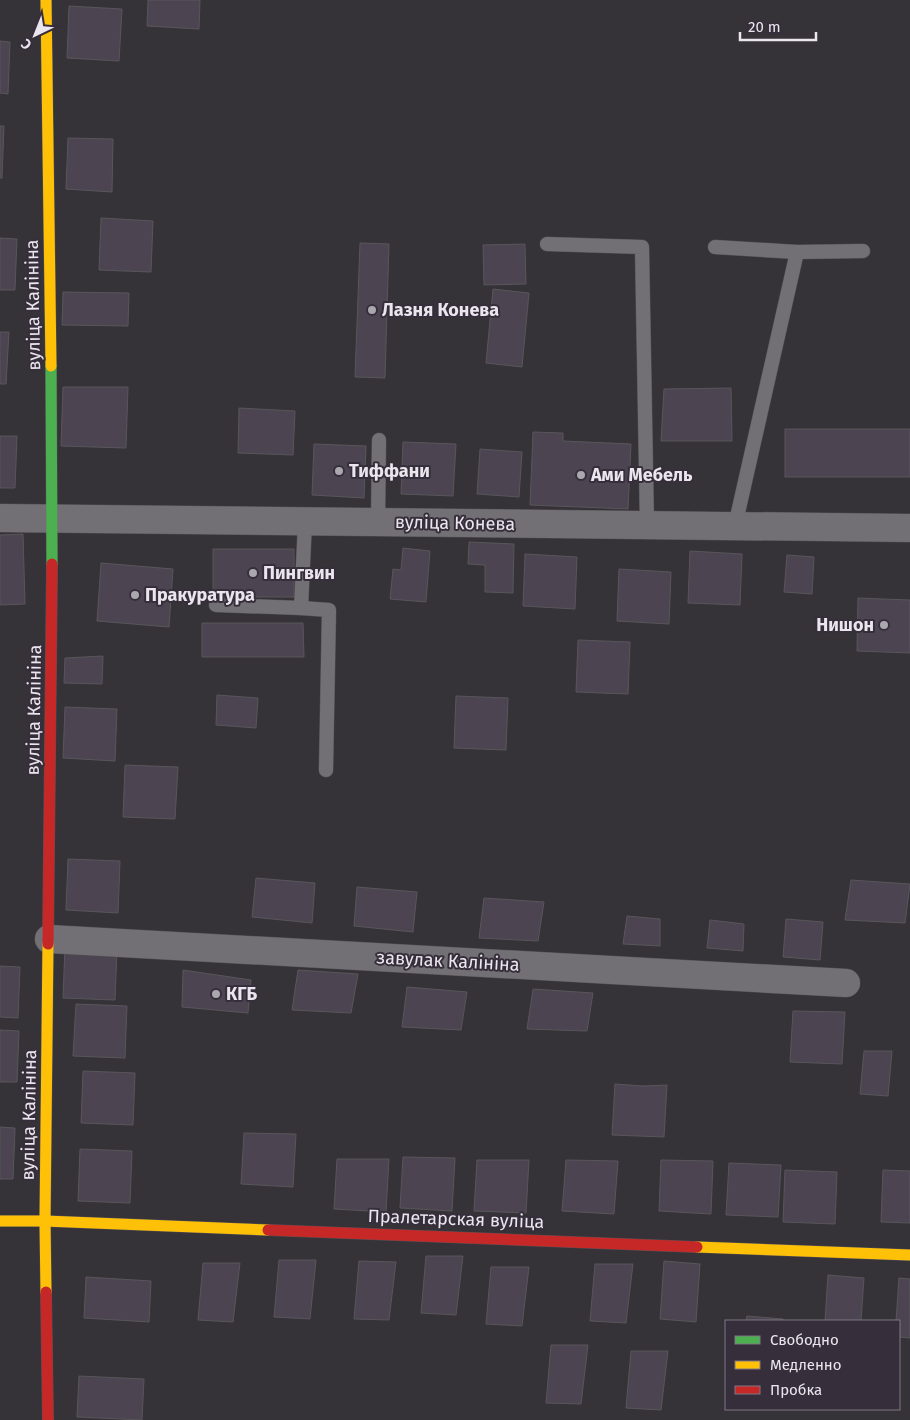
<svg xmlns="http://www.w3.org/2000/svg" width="910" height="1420" font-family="'Fira Sans',sans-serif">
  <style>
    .building { fill: #4c4551; stroke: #58565b }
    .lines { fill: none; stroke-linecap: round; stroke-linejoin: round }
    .lane-casing { stroke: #534f55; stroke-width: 15 }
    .street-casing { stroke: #534f55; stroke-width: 29 }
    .fast-casing { stroke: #534f55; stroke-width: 12 }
    .slow-casing { stroke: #534f55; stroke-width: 12 }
    .jam-casing { stroke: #534f55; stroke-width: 12 }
    .lane { stroke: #727074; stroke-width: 14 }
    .street { stroke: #727074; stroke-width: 28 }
    .fast { stroke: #4caf50; stroke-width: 11 }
    .slow { stroke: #ffc107; stroke-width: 11 }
    .jam { stroke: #c62828; stroke-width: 11 }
    .poi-dot { fill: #aba7ae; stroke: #362f3b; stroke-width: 2 }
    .labels { text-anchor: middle; stroke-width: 4; stroke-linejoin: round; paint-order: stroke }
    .street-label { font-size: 18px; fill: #ebe6ee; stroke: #362f3b }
    .poi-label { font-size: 18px; font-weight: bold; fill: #ebe6ee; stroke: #362f3b; text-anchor: start }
  </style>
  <rect width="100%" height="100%" fill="#353238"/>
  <g class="building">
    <polygon points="148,0 200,0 199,29 147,26"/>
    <polygon points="69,6 122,9 119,61 67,58"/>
    <polygon points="0,41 10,42 8,94 0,93"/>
    <polygon points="0,126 4,126 2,178 0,178"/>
    <polygon points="68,138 113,139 112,192 66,189"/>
    <polygon points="101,218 153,221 151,272 99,270"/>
    <polygon points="0,238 17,239 15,290 0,290"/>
    <polygon points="360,243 389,244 385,378 355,377"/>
    <polygon points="525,244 526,284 484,285 483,245"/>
    <polygon points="493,289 529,293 522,367 486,363"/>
    <polygon points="63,292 129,293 128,326 62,325"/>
    <polygon points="0,332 9,332 6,384 0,384"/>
    <polygon points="63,387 128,387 126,448 61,446"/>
    <polygon points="731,388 732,441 661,441 664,389"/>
    <polygon points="239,408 295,411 293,455 238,453"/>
    <rect x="785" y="429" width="125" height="48"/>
    <polygon points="533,432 563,433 563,441 631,444 628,509 530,505"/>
    <polygon points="0,436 17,436 15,488 0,488"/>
    <polygon points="403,442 456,444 453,496 401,494"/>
    <polygon points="314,444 366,446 364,498 312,495"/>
    <polygon points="480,449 522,452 519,497 477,494"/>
    <polygon points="23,534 25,604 0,605 0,535"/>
    <polygon points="469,542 514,544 513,593 485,592 485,565 468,564"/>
    <polygon points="403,548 430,551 426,602 390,599 393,569 401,570"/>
    <rect x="213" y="549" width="81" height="48"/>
    <polygon points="690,551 742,554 740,605 688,603"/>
    <polygon points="525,554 577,557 575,609 523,606"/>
    <polygon points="787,555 814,557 812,594 784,592"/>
    <polygon points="101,563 173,569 169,627 97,621"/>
    <polygon points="619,569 671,572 669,624 617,621"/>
    <polygon points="858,598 910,600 910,653 857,651"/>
    <polygon points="202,623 303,623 304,657 202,657"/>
    <polygon points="578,640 630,642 628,694 576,692"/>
    <polygon points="103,656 102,684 64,683 65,658"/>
    <polygon points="217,695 258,698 256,728 216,725"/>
    <polygon points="456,696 508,698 506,750 454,748"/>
    <polygon points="65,707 117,709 115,761 63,758"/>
    <polygon points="125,765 178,767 175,819 123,817"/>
    <polygon points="68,859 120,861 118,913 66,910"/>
    <polygon points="256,878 315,883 312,923 252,917"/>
    <polygon points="851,880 910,884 905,923 845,920"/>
    <polygon points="357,887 417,892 413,932 354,926"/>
    <polygon points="484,898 544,902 538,941 479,938"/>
    <polygon points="627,916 660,919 660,946 623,944"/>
    <polygon points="786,919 823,922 820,960 783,957"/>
    <polygon points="710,920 744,924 743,951 707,948"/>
    <polygon points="65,946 117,948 115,1000 63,998"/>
    <polygon points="0,966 20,967 18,1018 0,1017"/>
    <polygon points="183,970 251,980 248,1013 182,1007"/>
    <polygon points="298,970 358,974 351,1013 292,1010"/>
    <polygon points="407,987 467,992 461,1030 402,1027"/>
    <polygon points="533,989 593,993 587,1031 527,1029"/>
    <polygon points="76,1004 127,1006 125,1058 73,1056"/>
    <polygon points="793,1011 845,1012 842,1064 790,1062"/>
    <polygon points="0,1030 19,1031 17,1082 0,1082"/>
    <polygon points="864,1051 892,1051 888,1096 860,1094"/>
    <polygon points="83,1071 135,1073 133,1125 81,1123"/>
    <polygon points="615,1084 643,1086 667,1085 664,1137 612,1135"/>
    <polygon points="0,1127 15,1128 13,1179 0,1179"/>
    <polygon points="244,1133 296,1134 293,1187 241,1184"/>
    <polygon points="80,1149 132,1151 130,1203 78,1201"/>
    <polygon points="403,1157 455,1158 452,1211 400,1208"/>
    <polygon points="337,1159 389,1159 386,1212 334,1209"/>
    <polygon points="477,1160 529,1160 526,1213 474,1211"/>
    <polygon points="566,1160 618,1161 614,1214 562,1211"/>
    <polygon points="661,1160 713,1161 711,1214 659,1211"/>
    <polygon points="729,1163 781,1165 778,1217 726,1215"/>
    <polygon points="785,1170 837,1172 835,1224 783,1222"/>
    <polygon points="883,1170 910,1171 910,1223 881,1222"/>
    <polygon points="426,1256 463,1256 456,1315 421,1313"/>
    <polygon points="279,1260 316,1260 310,1319 274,1317"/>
    <polygon points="359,1261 396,1262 389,1320 354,1319"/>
    <polygon points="664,1261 700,1264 696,1322 660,1319"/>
    <polygon points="203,1263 240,1263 233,1322 198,1320"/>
    <polygon points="595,1264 633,1264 626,1323 590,1321"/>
    <polygon points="491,1267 529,1267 522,1326 486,1324"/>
    <polygon points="828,1275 864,1278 861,1321 825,1321"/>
    <polygon points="86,1277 151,1281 149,1322 84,1318"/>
    <polygon points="899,1278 910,1279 910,1338 899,1337 899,1321 896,1321"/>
    <polygon points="747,1316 783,1319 783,1321 746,1321"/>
    <polygon points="551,1345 588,1345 581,1404 546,1403"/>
    <polygon points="631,1351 668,1351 661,1410 626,1408"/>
    <polygon points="79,1376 144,1379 142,1420 77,1417"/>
  </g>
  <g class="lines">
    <g class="lane-casing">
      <g id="lane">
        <polyline points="547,244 642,247 647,525"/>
        <polyline points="715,247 797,252"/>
        <polyline points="378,522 379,440"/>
        <polyline points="735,526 797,252 863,251"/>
        <polyline points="216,605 301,608 305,522"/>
        <polyline points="301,608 329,610 326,770"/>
      </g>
    </g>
    <g class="street-casing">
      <g id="street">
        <polyline points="0,518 910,528"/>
        <polyline points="49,939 846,983"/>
      </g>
    </g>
    <g class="fast-casing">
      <polyline id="fast" points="51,366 52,564"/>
    </g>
    <g class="slow-casing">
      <g id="slow">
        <polyline points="46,0 51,366"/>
        <polyline points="0,1221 45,1221 268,1230"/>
        <polyline points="697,1247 910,1255"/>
        <polyline points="46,1292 45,1221 48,944"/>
      </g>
    </g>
    <g class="jam-casing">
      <g id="jam">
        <polyline points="48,944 52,564"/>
        <polyline points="268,1230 697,1247"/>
        <polyline points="46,1292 48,1420"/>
      </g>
    </g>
    <use href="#lane" class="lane"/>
    <use href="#street" class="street"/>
    <use href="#fast" class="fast"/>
    <use href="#slow" class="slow"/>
    <use href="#jam" class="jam"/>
  </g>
  <g class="poi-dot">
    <circle cx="372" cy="310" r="5"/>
    <circle cx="339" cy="471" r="5"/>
    <circle cx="581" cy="475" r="5"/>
    <circle cx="253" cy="573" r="5"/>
    <circle cx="135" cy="595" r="5"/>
    <circle cx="884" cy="625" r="5"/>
    <circle cx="216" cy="994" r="5"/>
  </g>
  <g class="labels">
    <g class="street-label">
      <text transform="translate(33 305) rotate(-91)" y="6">вуліца Калініна</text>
      <text transform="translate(455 523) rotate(1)" y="6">вуліца Конева</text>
      <text transform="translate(34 710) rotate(-89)" y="6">вуліца Калініна</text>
      <text transform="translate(448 961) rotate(3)" y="6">завулак Калініна</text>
      <text transform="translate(29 1115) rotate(-89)" y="6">вуліца Калініна</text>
      <text transform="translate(456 1219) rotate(2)" y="6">Пралетарская вуліца</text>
    </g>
    <g class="poi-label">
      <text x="382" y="316">Лазня Конева</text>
      <text x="349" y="477">Тиффани</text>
      <text x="591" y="481">Ами Мебель</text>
      <text x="263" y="579">Пингвин</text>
      <text x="145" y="601">Пракуратура</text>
      <text x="874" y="631" text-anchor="end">Нишон</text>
      <text x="226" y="1000">КГБ</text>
    </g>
  </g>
  <rect x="725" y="1320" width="175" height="90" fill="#362f3b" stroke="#7e7883"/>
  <rect x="735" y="1336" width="25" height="8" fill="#4caf50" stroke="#7e7883"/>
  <text x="770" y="1345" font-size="15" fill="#ebe6ee">Свободно</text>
  <rect x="735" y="1361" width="25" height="8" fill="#ffc107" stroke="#7e7883"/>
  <text x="770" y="1370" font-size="15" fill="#ebe6ee">Медленно</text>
  <rect x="735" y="1386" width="25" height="8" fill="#c62828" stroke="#7e7883"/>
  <text x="770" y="1395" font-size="15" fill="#ebe6ee">Пробка</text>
  <g transform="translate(35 35) rotate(223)" stroke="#362f3b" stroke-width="4" paint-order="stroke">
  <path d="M0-4L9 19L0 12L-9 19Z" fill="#ebe6ee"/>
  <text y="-8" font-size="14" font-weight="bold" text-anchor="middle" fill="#ebe6ee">С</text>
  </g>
  <path d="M740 32v8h76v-8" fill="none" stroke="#ebe6ee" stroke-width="2.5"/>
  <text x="748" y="32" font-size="15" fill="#ebe6ee" stroke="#362f3b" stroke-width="4" paint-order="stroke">20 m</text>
</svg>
